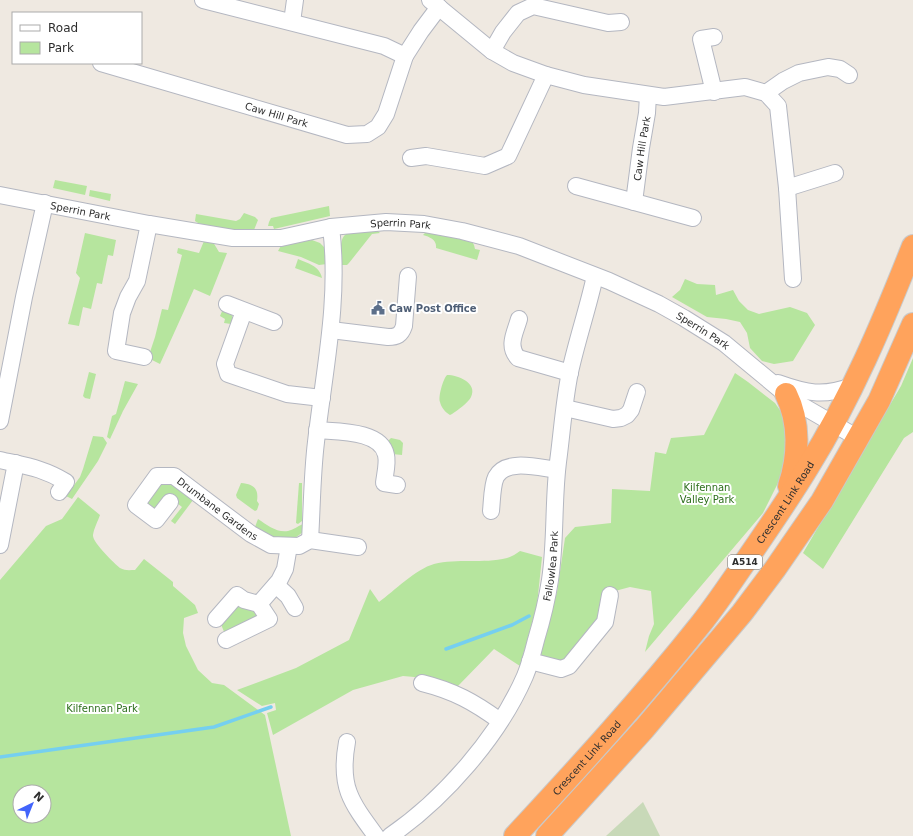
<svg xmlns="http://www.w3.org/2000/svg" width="913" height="836" font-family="'DejaVu Sans',sans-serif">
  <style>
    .green { fill: #b6e59e; fill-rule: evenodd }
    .cemetery { fill: #c8d9b8 }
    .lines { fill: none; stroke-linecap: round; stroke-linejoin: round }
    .stream { stroke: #75cff0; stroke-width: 3.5 }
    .minor-casing { stroke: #b4b7c1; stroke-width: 18 }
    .highway-casing { stroke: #c9c9c9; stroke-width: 24 }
    .minor { stroke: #fff; stroke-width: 16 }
    .highway { stroke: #ffa35c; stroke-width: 22 }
    .labels { text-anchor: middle; stroke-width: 4; stroke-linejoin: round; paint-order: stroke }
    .shield { fill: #fff; stroke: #6d6d6d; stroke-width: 1 }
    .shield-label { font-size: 9px; font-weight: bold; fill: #2e2e2e }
    .street-label { font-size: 10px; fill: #2e2e2e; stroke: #fff }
    .service-label { font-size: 10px; font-weight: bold; fill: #4e5e75; stroke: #fff; text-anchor: start }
    .park-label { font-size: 10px; fill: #2c6e1b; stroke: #fff }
  </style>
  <rect width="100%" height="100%" fill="#efe9e1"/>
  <g class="green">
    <polygon points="55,180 87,186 85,195 53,188"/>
    <polygon points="90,190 111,194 110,201 89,196"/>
    <polygon points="329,206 330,216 274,229 273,226 268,226 269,222 271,218"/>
    <path d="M244 213 255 217 258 220 254 230C241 230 205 229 195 221L196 214 236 221 240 219Z"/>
    <path d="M374 228 380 233 372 234 349 263 347 265H341C340 230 341 233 374 228Z"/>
    <path d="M427 231 471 240 474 245 475 249 480 250 477 260 436 248C437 240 430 237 423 235Z"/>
    <polygon points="85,233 116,240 113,256 108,255 102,284 97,283 91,309 83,307 79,326 68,324 80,278 76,273"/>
    <polygon points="312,240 320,243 326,249 327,264 319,265 301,257 278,251 282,244"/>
    <polygon points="204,241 213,242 219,252 227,253 210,296 194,289 160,364 148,358 155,337 162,309 168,310 182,255 177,253 178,248 199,253"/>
    <path d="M298 259C307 263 320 266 322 278L295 268Z"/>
    <polygon points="685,279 697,284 715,285 716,295 733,290 739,301 748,310 759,314 790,307 807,313 815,325 793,361 774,364 762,361 750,348 747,333 740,322 726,319 707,317 672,297 680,290"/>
    <polygon points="223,309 231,313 233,318 231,324 224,323 225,319 220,316"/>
    <polygon points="913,358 913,432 904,438 823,569 803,553 901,386"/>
    <polygon points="89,372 96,374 90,399 85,398 83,396"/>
    <polygon points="735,373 748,382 775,403 786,419 786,467 763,513 645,652 649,636 654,624 651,591 630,587 615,591 594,628 589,628 569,653 570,655 563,662 546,661 541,654 541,648 557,592 565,538 575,527 611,523 612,489 650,491 655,452 666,454 671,438 704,435"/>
    <path d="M447 375C458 375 478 383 471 397 469 402 457 411 452 414L450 415C445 412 441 407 440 402 438 397 443 379 447 375Z"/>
    <polygon points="125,381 138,384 123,411 110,439 107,437 112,416 116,414"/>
    <polygon points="93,436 103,437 107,443 98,461 72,499 66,496 80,477 83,469"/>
    <polygon points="391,438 400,440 403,443 402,455 392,454 388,445 389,440"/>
    <polygon points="159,482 170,483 193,500 175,524 171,521 182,507 168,496 159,508 152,510 147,506 147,498"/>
    <path d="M241 483C253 484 259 488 257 501L259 504 257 510 255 511 252 509 237 498 236 495Z"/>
    <polygon points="299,483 302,483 302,521 298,524 296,523"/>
    <path d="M78 497 100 515C98 521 94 528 93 535 92 542 115 564 120 568 125 571 130 570 135 570L144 559 173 582V586L195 605 198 613 184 618 183 633 186 646 198 670 212 683 224 685 265 715 291 836H0V580L46 526 62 519ZM20 792H44V816H20Z"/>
    <path d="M258 519C267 525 277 533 288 531 293 530 298 526 303 524L304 525 303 532 295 538 279 541 255 527Z"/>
    <path d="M520 551 542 557 537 605 520 666 494 649 457 687 437 679 403 676 353 690 273 735 267 713 276 710 275 703 262 706 237 690 296 668 349 640 370 589 379 602C394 591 416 569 434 564 457 558 483 564 507 558 511 557 516 554 520 551Z"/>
    <polygon points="235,604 256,608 258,616 225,634 220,622"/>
  </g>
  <polygon class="cemetery" points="643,802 660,836 606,836"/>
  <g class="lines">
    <g class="stream">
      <polyline points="446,649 512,625 529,616"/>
      <polyline points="0,757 214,727 271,707"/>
    </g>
    <g class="minor-casing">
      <g id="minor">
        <polyline points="203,0 384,46 405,56"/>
        <polyline points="430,0 492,51 513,63 546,75 584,85 664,97 745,87 766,93 778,106 787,188 793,279"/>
        <polyline points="292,22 295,0"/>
        <polyline points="714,37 701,39 714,92"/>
        <polyline points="492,51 503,32 518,13 533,6 608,23 621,22"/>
        <path id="s1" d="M101 63 347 135 367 134 378 127 386 114 405 56 421 31 439 7"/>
        <polyline points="766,93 783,81 799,73 828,67 840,69 849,75"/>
        <polyline points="411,158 426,156 485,166 508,156 546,75"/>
        <polyline points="576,186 693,218"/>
        <polyline points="787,188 835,173"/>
        <path id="s2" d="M0 195 149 224 233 238H281L331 227 386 222 424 224 462 231 519 246 609 281 659 304 684 318 724 343 794 401 858 438"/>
        <path id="s3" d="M634 202 641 148 647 113 648 95"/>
        <polyline points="227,304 274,322"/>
        <polyline points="244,311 225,364 228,374 287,394 322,398"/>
        <path d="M519 319C515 333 507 346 518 358L570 373"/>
        <path d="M331 330 388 337C397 337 401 335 404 326L408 276"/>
        <polyline points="144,357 116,351 122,313 128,297 137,281 149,224"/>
        <path d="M778 383C806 393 823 397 852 386"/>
        <polyline points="565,408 613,419 621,418 627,415 631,410 637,392"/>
        <polyline points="0,421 24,297 45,203"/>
        <path d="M317 430C337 432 381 430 386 455 388 463 385 474 384 483L397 485"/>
        <path d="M0 460C26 466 43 468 66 482L59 492"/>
        <path id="s4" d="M170 502 156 520 136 505 157 476H174L251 534 271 545 299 546 310 540 358 547"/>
        <path d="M491 511C492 502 492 485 496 477 506 458 540 468 557 470"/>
        <path d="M310 540C312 508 312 475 316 442 324 371 340 300 331 227"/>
        <polyline points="0,545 16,463"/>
        <polyline points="276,585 288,596 295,608"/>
        <polyline points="259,604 279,581 285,569 289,546"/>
        <polyline points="216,619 237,595 244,600 259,604 269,619 226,640"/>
        <polyline points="530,661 561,669 569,666 605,622 610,595"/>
        <path d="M422 683C454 691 474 702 500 721"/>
        <path d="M347 742C339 786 350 801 376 836"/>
        <path id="s5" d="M390 836C444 799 499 736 525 676 530 664 533 652 536 640 542 620 547 600 550 580 556 541 553 501 558 462 562 432 564 401 570 372 577 340 588 308 595 276"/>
      </g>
    </g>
    <g class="highway-casing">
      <g id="highway">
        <path d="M786 394C800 422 799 457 789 486"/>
        <path id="s6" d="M515 836C579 767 642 698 700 625 712 610 723 594 734 578 759 542 785 505 808 467 851 398 883 322 913 246"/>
        <polyline points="547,836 644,729 742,613 775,569 822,501 879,401 913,324"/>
      </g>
    </g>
    <use href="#minor" class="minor"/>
    <use href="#highway" class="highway"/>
  </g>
  <defs>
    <g id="civic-bare" transform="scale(1.08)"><path d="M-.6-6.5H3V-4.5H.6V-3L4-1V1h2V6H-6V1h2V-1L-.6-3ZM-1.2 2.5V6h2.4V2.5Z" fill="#5c6f8a" stroke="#fff" stroke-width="2.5" paint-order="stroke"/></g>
  </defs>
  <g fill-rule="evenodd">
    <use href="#civic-bare" x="378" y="308"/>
  </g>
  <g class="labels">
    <rect class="shield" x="728" y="555" width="34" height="14" rx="3"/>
    <g class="shield-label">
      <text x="745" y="565">A514</text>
    </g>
    <g class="street-label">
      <text dy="4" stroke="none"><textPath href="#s1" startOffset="183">Caw Hill Park</textPath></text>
      <text dy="4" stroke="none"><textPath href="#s3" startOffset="54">Caw Hill Park</textPath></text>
      <text dy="4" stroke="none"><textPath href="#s2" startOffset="82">Sperrin Park</textPath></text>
      <text dy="4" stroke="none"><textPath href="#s2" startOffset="406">Sperrin Park</textPath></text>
      <text dy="4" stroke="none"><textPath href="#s2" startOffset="730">Sperrin Park</textPath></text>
      <text dy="4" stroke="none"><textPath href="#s6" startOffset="430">Crescent Link Road</textPath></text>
      <text dy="4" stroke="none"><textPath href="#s4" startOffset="155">Drumbane Gardens</textPath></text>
      <text dy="4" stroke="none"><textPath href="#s5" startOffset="325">Fallowlea Park</textPath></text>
      <text dy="4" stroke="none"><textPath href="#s6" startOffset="106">Crescent Link Road</textPath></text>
    </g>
    <g class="service-label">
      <text x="389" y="312">Caw Post Office</text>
    </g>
    <g class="park-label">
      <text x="707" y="491">Kilfennan<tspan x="707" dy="12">Valley Park</tspan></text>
      <text x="102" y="712">Kilfennan Park</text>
    </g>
  </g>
  <rect x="12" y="12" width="130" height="52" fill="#ffffff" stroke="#ababab"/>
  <rect x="20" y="25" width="20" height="6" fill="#ffffff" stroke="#ababab"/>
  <text x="48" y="32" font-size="12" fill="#2e2e2e">Road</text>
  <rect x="20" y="42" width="20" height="12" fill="#b6e59e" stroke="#ababab"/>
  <text x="48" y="52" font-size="12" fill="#2e2e2e">Park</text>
  <g transform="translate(32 804) rotate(43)"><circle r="19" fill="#ffffff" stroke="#ababab"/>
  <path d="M0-3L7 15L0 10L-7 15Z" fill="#4264fb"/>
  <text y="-6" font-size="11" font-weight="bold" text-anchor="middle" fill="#2e2e2e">N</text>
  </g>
</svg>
